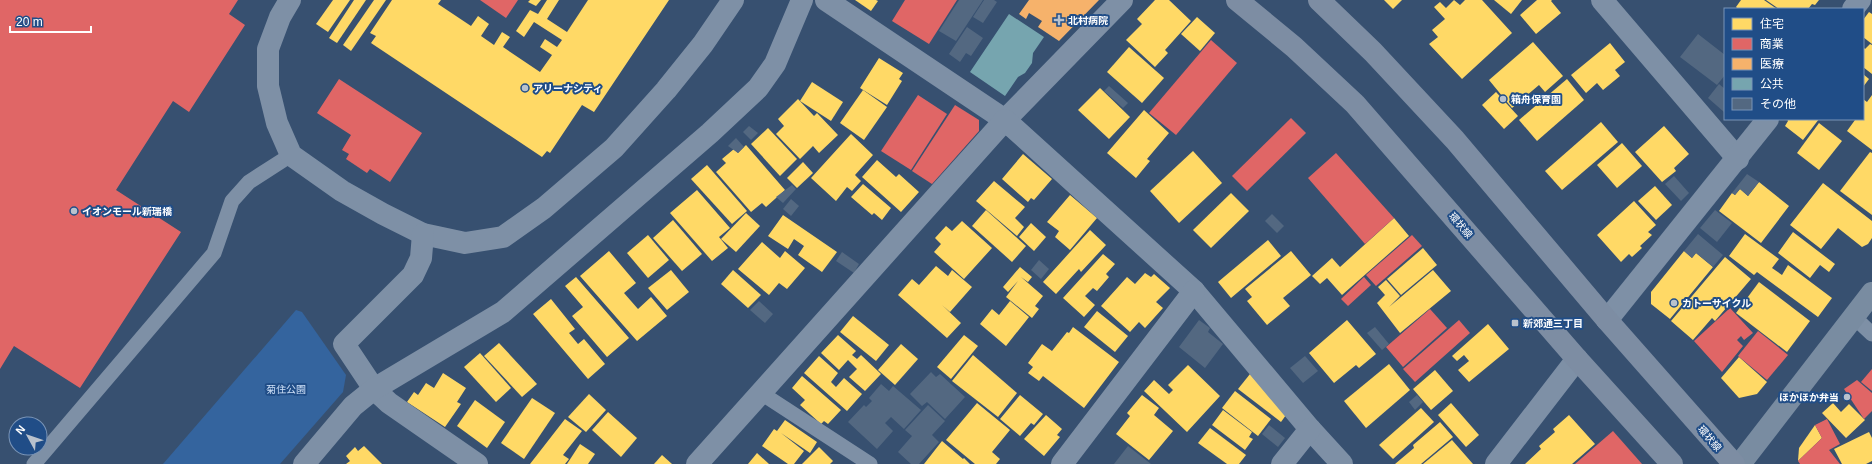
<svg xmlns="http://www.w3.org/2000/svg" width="1872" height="464" font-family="Helvetica,'Noto Sans JP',sans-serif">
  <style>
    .green { fill: #34649e }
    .homes { fill: #ffd966 }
    .shops { fill: #e06666 }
    .health { fill: #f6b26b }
    .public { fill: #76a5af }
    .building { fill: #536881 }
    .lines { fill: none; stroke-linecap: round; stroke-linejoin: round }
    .lane { stroke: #7e90a6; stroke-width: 15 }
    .street { stroke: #7e90a6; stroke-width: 22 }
    .secondary { stroke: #798ca1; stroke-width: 22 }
    .primary { stroke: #7d8da3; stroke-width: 22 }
    .poi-dot { fill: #b9c2cd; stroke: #204d87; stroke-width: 1.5 }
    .labels { text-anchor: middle; stroke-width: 4; stroke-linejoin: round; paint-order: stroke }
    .poi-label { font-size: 10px; font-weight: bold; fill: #fff; stroke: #204d87; text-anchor: start }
    .street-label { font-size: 10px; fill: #fff; stroke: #204d87 }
    .park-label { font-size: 10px; fill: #cfe1f8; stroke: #204d87 }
  </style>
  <rect width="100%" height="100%" fill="#375070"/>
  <polygon class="green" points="296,310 302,312 346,375 343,392 280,464 163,464"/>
  <g class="homes">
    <polygon points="333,0 350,0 328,32 316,24"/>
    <polygon points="354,0 366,0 337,43 329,38"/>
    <polygon points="374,0 386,0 351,51 343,45"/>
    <polygon points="392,0 441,0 438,4 471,26 478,16 489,24 481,36 494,45 502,32 510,37 503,47 540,72 552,55 540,47 545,39 557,47 562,40 534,22 524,37 516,31 530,10 538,14 547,0 559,0 547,19 567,32 588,0 669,0 594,112 582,105 550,153 547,151 542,157 371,43 376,36 370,33"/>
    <polygon points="530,0 541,0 536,6 528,2"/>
    <polygon points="855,0 876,0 878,1 871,11"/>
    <polygon points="1155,0 1169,0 1191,21 1165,50 1168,53 1155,67 1126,40 1142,24 1137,19"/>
    <polygon points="1384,0 1402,0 1393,9"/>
    <polygon points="1454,0 1460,5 1465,0 1482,0 1512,33 1462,79 1429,44 1438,37 1432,30 1445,19 1434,7 1440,2 1446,8"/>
    <polygon points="1494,0 1522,0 1511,14"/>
    <polygon points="1537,0 1552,0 1551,1 1561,13 1536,34 1520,15"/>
    <polygon points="1741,0 1764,0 1777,9 1738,9 1736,7"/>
    <polygon points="1766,0 1819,0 1815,5 1812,4 1808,9 1779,9"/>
    <polygon points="1869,12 1872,14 1872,44 1863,37 1863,20"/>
    <polygon points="1197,17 1215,33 1200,51 1181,34"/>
    <polygon points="1533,42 1563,76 1545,92 1539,85 1512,108 1489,80"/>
    <polygon points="1610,43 1625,62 1615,70 1620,76 1603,90 1597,83 1586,93 1571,75"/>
    <polygon points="1870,44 1872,45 1872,74 1863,67 1863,47 1865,49"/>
    <polygon points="1129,47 1164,78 1142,103 1107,72"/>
    <polygon points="879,58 903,73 899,79 902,81 887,105 860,88"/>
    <polygon points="1863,74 1869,79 1863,87"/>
    <polygon points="1567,79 1584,100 1537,141 1519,120"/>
    <polygon points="812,82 843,102 831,121 800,101"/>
    <polygon points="1100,88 1130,117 1109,139 1078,110"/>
    <polygon points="863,90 887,107 864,140 840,123"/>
    <polygon points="1496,92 1518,116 1504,129 1482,105"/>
    <polygon points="1872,95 1872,150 1847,131 1855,120 1854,119 1863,119 1863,99 1867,102"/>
    <polygon points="798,99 814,116 817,113 838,135 819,153 813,146 800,159 776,134 784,126 778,119"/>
    <polygon points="1144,110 1169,133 1147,159 1150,161 1136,178 1107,153"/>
    <polygon points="1787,119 1819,119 1803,140 1785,126 1788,121"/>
    <polygon points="1601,122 1618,142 1562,190 1545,171"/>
    <polygon points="1819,123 1842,141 1819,170 1797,153"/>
    <polygon points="1664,126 1689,154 1674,168 1676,171 1662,182 1635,152"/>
    <polygon points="768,128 797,159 780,176 751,144"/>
    <polygon points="851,134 873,155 855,175 861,181 852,191 847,187 836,201 811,178"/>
    <polygon points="1622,143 1642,166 1617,188 1597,165"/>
    <polygon points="746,145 785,190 766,207 762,203 751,212 716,172 726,163 722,159 734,149 738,153"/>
    <polygon points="1193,151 1222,183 1179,223 1150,191"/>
    <polygon points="1870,152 1872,153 1872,215 1840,191"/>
    <polygon points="1023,154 1052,179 1034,200 1031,198 1028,202 1002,179"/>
    <polygon points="877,160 896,177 899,174 919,192 901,212 862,177"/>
    <polygon points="803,162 813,173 797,188 787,178"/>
    <polygon points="707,165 747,211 732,224 691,179"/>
    <polygon points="994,181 1025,207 1015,218 1024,227 1017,236 976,201"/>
    <polygon points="1759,182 1789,206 1761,243 1719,211 1732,193 1735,195 1740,189 1748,196"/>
    <polygon points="1823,183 1872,221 1872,238 1868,244 1862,247 1838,228 1821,249 1790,225"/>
    <polygon points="863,184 891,208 882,220 874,213 872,215 851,197"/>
    <polygon points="1655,186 1672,205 1656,220 1638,201"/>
    <polygon points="697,190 730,228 719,237 728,248 712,261 670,213"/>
    <polygon points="1231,193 1249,211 1211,248 1193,230"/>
    <polygon points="1070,195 1097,218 1070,250 1055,237 1059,231 1047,222"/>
    <polygon points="1634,201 1656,225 1648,232 1652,235 1640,246 1642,248 1632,257 1629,254 1621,262 1597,235"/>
    <polygon points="986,210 1026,246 1012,262 972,226"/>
    <polygon points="746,213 760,226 736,252 721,239"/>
    <polygon points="783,215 837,252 822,272 798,255 804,246 794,239 788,249 768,236"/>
    <polygon points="1394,218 1409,236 1342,295 1327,278 1320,284 1312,276 1332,258 1340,267"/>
    <polygon points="673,220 702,254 682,271 653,238"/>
    <polygon points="962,221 992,248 964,279 934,252 941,244 935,238 946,226 952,231"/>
    <polygon points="1031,223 1046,237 1034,251 1019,237"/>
    <polygon points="1090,230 1106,245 1081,272 1079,269 1056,294 1043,282"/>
    <polygon points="1793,232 1835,264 1829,272 1820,265 1810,278 1778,253"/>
    <polygon points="1745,234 1779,259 1772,268 1782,275 1788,265 1832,298 1818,317 1757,272 1754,275 1729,256"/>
    <polygon points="648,235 669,260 648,278 627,253"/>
    <polygon points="1268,240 1281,256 1231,298 1218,282"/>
    <polygon points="762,242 780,258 785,251 805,268 787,289 779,283 769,295 738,269"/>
    <polygon points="1423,248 1437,265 1401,295 1387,279"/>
    <polygon points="609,251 636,283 624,293 638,309 651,297 667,316 637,341 580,276"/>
    <polygon points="1291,251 1311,275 1283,298 1290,306 1267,325 1247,301 1252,297 1245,289"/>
    <polygon points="1684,251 1692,258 1696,253 1713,267 1670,319 1651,304 1651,292"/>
    <polygon points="1103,254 1115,264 1106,274 1109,277 1097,291 1093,288 1085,296 1095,305 1084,317 1063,298"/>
    <polygon points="1725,257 1751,279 1715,321 1712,318 1693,340 1671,321"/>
    <polygon points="936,266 948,276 952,270 972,287 950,312 942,305 961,323 947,338 898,295 912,279 919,285"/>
    <polygon points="1020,267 1032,277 1028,282 1021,277 1043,296 1035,306 1039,309 1032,318 1006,297 1018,281 1008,292 1003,287"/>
    <polygon points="671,270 689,292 667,310 648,288"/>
    <polygon points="733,270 761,295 748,308 721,284"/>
    <polygon points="1433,270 1451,291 1400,333 1377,303 1385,295 1378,287 1386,280 1400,296 1389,307"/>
    <polygon points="1145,273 1151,277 1154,274 1170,288 1156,302 1163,308 1145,328 1139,322 1130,332 1101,306 1127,277 1135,284"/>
    <polygon points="576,277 629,338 607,357 572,316 583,307 565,286"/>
    <polygon points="1759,282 1810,321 1787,352 1736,313"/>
    <polygon points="551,299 575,329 569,333 578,344 584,339 605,364 588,379 533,314"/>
    <polygon points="1010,301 1029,317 1006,346 980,324 992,309 999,315"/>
    <polygon points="1097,311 1128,336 1115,352 1084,327"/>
    <polygon points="853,316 889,345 876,361 840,332"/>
    <polygon points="1347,320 1376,354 1359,368 1356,365 1334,383 1309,353"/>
    <polygon points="1488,324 1509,349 1469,382 1458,370 1469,361 1464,355 1457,361 1452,356"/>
    <polygon points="1073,327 1119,362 1084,408 1043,376 1039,381 1028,373 1033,367 1028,363 1042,344 1052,351 1067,332 1069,333"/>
    <polygon points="838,335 856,351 852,355 857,359 861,355 881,374 865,391 849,377 857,369 848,360 839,370 821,353"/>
    <polygon points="964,335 978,346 951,379 937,367"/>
    <polygon points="499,343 537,384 522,397 484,356"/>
    <polygon points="901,344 918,359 895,385 878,370"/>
    <polygon points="480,353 511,388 496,402 464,367"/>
    <polygon points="973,355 1017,393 998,417 952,381"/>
    <polygon points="819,356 838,373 831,382 836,387 844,378 862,394 847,411 804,373"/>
    <polygon points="1739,357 1767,382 1757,394 1739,398 1721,378"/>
    <polygon points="1389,364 1410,390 1366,428 1344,401"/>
    <polygon points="1188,365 1220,396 1187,432 1144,391 1154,380 1169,394 1173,390 1168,385"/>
    <polygon points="1435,370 1453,391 1431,410 1413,389"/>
    <polygon points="443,373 466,388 457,402 461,404 445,427 407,402 414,392 418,395 426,383 434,388"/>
    <polygon points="1250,374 1286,415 1281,422 1238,389"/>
    <polygon points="802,376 841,410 828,424 824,421 821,424 800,405 805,400 792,388"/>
    <polygon points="1235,391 1271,419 1258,436 1222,408"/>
    <polygon points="589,394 606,410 586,432 568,417"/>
    <polygon points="1020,395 1043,414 1034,425 1031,423 1020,436 1000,419"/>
    <polygon points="1142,395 1159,408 1154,415 1173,431 1149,460 1116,434 1130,416 1127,413"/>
    <polygon points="532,398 555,413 524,459 501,443"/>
    <polygon points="475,400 505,422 487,448 457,426"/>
    <polygon points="977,403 1010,430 992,452 1000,459 996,464 975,464 946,440"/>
    <polygon points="1451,403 1479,435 1466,447 1438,415"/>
    <polygon points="1833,403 1841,412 1849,404 1865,420 1846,438 1822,413"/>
    <polygon points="1421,408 1434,422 1393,459 1379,445"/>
    <polygon points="1223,410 1252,432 1249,437 1253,439 1245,450 1212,425"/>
    <polygon points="608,412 637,438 621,457 592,430"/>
    <polygon points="1046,415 1062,429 1057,435 1060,437 1044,456 1024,439"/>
    <polygon points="1569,415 1595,444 1572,464 1525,464 1541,449 1539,446 1555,432 1553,429"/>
    <polygon points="565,419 582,431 563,455 569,459 565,464 530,464"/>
    <polygon points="785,420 817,442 810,453 781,433 804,451 794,464 788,464 762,446 774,429 777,431"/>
    <polygon points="1440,422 1453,437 1421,464 1395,464 1414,448 1413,445"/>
    <polygon points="1815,425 1822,438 1798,461 1799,448"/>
    <polygon points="1210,428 1246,455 1239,464 1227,464 1198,443"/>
    <polygon points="1869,432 1872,438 1872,461 1866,464 1842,464 1834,449"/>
    <polygon points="1452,440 1473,464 1423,464"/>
    <polygon points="942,441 963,459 964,458 970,464 924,464"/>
    <polygon points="580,444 595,454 588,464 567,464"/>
    <polygon points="364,446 382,464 346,464 350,461 346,456 355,447 358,451"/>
    <polygon points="819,447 833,461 830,464 802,464"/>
    <polygon points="757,453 769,464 748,464"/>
    <polygon points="662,455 672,464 654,464"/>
  </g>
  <g class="shops">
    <polygon points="0,0 238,0 229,14 245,25 189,112 173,101 116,190 181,232 80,388 14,346 0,369"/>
    <polygon points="480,0 518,0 506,18"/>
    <polygon points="905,0 957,0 929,44 892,21"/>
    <polygon points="1211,40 1237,63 1176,135 1149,113"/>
    <polygon points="339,79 422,133 390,182 370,169 367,173 346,159 349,154 342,150 351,135 317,113"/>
    <polygon points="918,95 947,114 911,170 881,151"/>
    <polygon points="955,105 979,120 979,131 932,184 912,171"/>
    <polygon points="1291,118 1306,133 1247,191 1232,176"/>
    <polygon points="1336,153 1394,218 1365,244 1308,178"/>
    <polygon points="1412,235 1422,246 1376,286 1366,275"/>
    <polygon points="1364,277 1371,285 1348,306 1341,299"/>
    <polygon points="1730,308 1753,333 1744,340 1741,336 1737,340 1743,346 1722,372 1694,341"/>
    <polygon points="1430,309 1447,328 1403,367 1386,347"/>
    <polygon points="1459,320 1470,333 1415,382 1403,369"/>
    <polygon points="1758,331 1788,355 1767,380 1738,356"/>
    <polygon points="1872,369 1872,391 1861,382"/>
    <polygon points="1857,380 1872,393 1872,411 1864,419 1844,389"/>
    <polygon points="1827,419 1840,444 1829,450 1840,464 1800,464 1798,461 1822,438 1815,425"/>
    <polygon points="1613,431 1642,464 1575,464 1598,444"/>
  </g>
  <polygon class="health" points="1029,0 1099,0 1059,41 1038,27 1042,21 1029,13 1026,19 1019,14"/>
  <polygon class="public" points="1009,14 1044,37 1033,53 1032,63 1025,73 1018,77 1005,96 970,72"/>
  <g class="building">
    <polygon points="959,0 983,0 956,41 939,31"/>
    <polygon points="984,0 994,0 997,2 983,23 973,17"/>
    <polygon points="967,27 983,38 971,56 966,53 960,62 949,54"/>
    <polygon points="1698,34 1725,55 1725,75 1717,85 1680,57"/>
    <polygon points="1719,84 1725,89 1724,112 1708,98"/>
    <polygon points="1109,86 1128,103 1123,108 1104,91"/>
    <polygon points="749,126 758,133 751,140 743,132"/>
    <polygon points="736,138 744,147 738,153 728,146"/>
    <polygon points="1747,174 1759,182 1748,196 1740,189 1735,195 1732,193"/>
    <polygon points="1674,176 1689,193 1681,201 1665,184"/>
    <polygon points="792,185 796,189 783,203 776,197"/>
    <polygon points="791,199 799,206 791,216 783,209"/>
    <polygon points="1715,210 1732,223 1717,242 1700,228"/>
    <polygon points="1272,214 1284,226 1277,233 1265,221"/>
    <polygon points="1698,234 1723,255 1713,267 1696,253 1692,258 1684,251"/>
    <polygon points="842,252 859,264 854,273 836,261"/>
    <polygon points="1039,260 1049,269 1041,279 1031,270"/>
    <polygon points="759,301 773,314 765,323 750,310"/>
    <polygon points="1199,320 1210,328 1208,332 1223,344 1205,368 1179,347"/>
    <polygon points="1375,327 1389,344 1382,350 1367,333"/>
    <polygon points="1305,356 1318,371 1303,383 1290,368"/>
    <polygon points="931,372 936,377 940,374 965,397 945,419 927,402 922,406 910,394"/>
    <polygon points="881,384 889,391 893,386 921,410 904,429 891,417 885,423 893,431 877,449 848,422 864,405 866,407 872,401 869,398"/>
    <polygon points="1417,395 1423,402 1415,410 1409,402"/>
    <polygon points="928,405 945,421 932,435 939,442 919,464 911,464 898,452 912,436 905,430"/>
    <polygon points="1269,425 1285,438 1278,447 1262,434"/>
    <polygon points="1128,446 1151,464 1114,464"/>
  </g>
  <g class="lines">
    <g class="lane">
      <polyline points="1854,317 1872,334"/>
      <polyline points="761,393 870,464"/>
      <polyline points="34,464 214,253 232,201 249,182 291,155"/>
    </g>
    <g class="street">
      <polyline points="290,0 280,17 268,49 268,86 277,123 291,155 342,191 383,214 423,234 465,243 503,237 544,208 614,148 666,90 703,44 733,0"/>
      <polyline points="826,0 1005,120 1122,0"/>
      <polyline points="1602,0 1738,159"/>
      <polyline points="1853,9 1860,0"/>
      <polyline points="423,234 421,258 413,275 344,344 374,389 389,403 477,464"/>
      <polyline points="1607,320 1768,119"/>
      <polyline points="304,464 353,406 374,389 503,312 710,133 758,88 775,64 802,0"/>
      <polyline points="697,464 1005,120 1194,291 1310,429 1342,464"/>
      <polyline points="1062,464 1194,291"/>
      <polyline points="1282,464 1310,429"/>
      <polyline points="1496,464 1577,359"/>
    </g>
    <polyline class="secondary" points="1740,464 1872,293"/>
    <g class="primary">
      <polyline points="1237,0 1294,47 1355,104 1577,359 1672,464"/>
      <polyline points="1319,0 1373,52 1455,140 1607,320 1734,464"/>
    </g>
  </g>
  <g class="poi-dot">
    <path d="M1057 14h4v4h4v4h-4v4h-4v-4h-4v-4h4z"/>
    <circle cx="525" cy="88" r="4"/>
    <circle cx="1503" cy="99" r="4"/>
    <circle cx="74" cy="211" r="4"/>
    <circle cx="1674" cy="303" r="4"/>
    <rect x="1511" y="319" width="8" height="8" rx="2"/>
    <circle cx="1847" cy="397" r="4"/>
  </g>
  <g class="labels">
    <g class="poi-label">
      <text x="1068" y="24">北村病院</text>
      <text x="533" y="92">アリーナシティ</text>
      <text x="1511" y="103">箱舟保育園</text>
      <text x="82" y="215">イオンモール新瑞橋</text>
      <text x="1682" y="307">カトーサイクル</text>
      <text x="1523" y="327">新郊通三丁目</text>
      <text x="1839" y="401" text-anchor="end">ほかほか弁当</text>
    </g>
    <g class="street-label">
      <text transform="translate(1461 225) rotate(49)" y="4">環状線</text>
      <text transform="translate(1710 438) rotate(49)" y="4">環状線</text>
    </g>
    <g class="park-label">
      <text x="286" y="393">菊住公園</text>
    </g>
  </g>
  <rect x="1724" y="8" width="140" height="112" fill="#204d87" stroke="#7994b7"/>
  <rect x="1732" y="18" width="20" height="12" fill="#ffd966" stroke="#7994b7"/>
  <text x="1760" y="28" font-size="12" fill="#ffffff">住宅</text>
  <rect x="1732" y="38" width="20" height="12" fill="#e06666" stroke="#7994b7"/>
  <text x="1760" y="48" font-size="12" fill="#ffffff">商業</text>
  <rect x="1732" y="58" width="20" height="12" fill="#f6b26b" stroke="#7994b7"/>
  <text x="1760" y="68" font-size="12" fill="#ffffff">医療</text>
  <rect x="1732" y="78" width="20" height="12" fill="#76a5af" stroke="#7994b7"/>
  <text x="1760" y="88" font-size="12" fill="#ffffff">公共</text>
  <rect x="1732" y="98" width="20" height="12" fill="#536881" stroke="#7994b7"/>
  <text x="1760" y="108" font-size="12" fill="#ffffff">その他</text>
  <g transform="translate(28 436) rotate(310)"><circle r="19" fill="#204d87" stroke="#7994b7"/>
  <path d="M0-3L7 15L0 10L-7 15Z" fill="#b9c2cd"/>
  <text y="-6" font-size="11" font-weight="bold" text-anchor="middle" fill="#ffffff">N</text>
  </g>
  <path d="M10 26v6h81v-6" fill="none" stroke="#ffffff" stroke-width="2"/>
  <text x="16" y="26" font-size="12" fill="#ffffff" stroke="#204d87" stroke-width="3" paint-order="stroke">20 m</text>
</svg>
